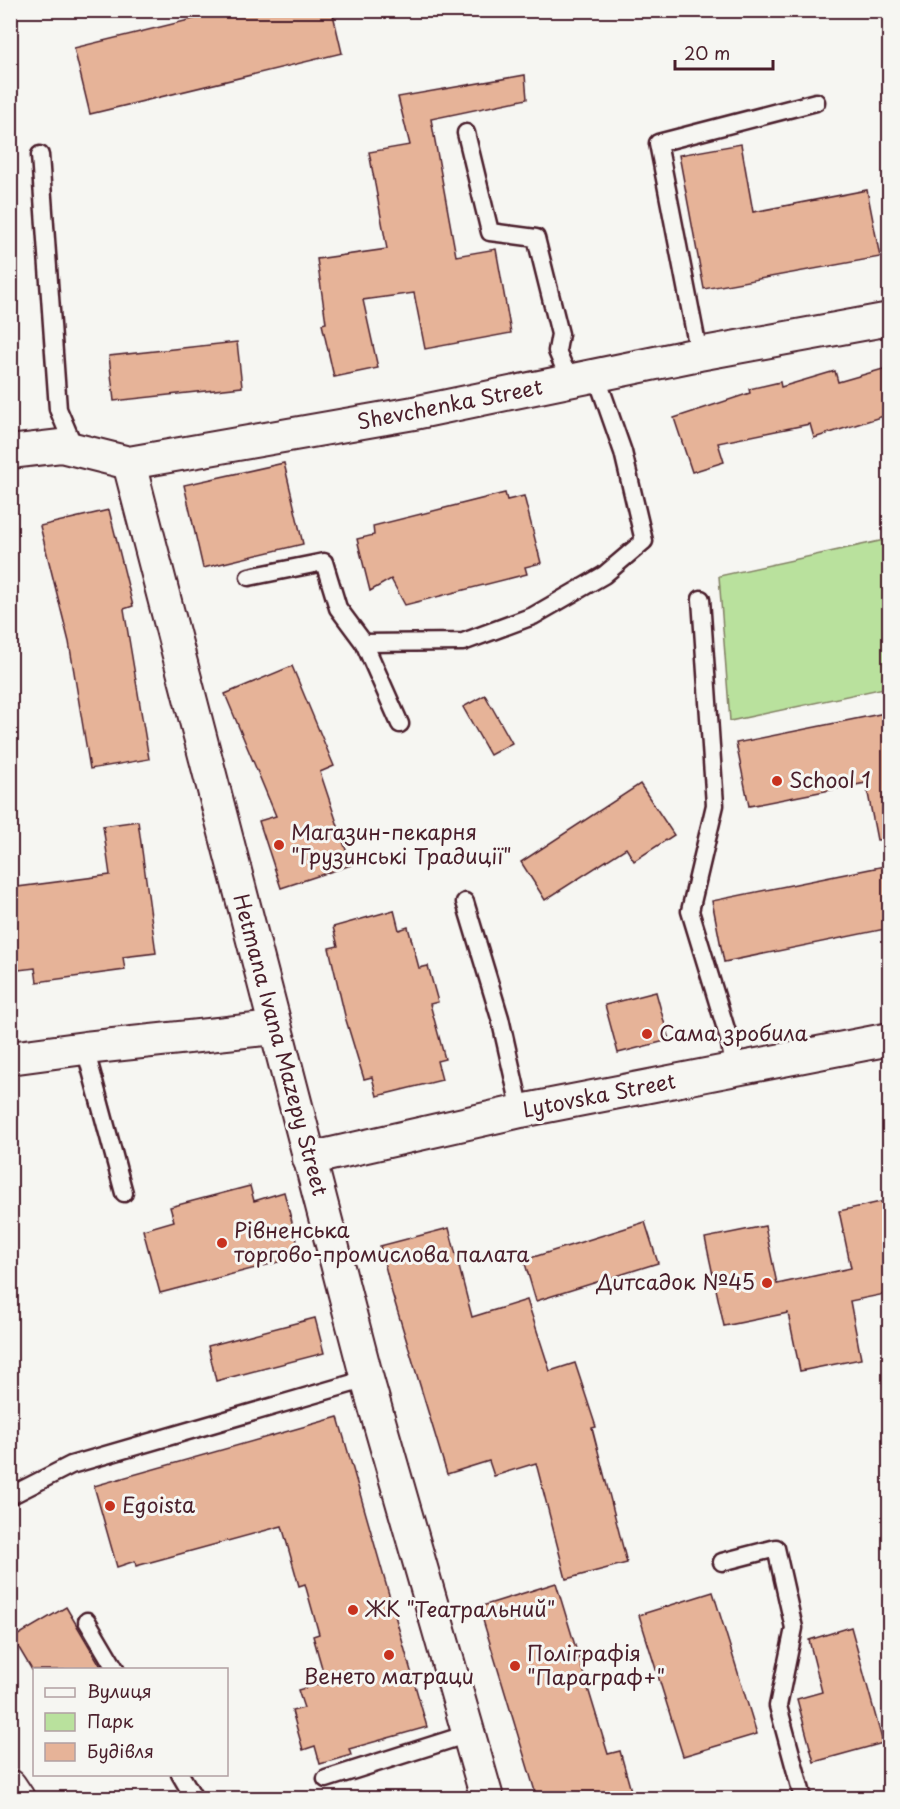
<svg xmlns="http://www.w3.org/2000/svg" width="900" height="1809" font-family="'Playpen Sans',sans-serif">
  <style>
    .green { fill: #b9e19d; stroke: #828064; stroke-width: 1.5 }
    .building { fill: #e6b398; stroke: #4a1f2b; stroke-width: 1.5 }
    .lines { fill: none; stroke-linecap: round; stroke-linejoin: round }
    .service-casing { stroke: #4a1f2b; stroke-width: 21 }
    .minor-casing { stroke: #4a1f2b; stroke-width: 36 }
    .service { stroke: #f6f6f2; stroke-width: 16 }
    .minor { stroke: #f6f6f2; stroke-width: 32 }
    .poi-dot { fill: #c8321e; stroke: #f6f6f2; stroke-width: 2 }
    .labels { text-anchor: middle; stroke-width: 6; stroke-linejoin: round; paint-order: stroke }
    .street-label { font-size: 21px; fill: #4a1f2b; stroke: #f6f6f2 }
    .poi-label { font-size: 21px; fill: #4a1f2b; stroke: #f6f6f2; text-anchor: start }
  </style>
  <rect width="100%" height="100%" fill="#f6f6f2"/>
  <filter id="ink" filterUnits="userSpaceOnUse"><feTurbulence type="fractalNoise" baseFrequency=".0167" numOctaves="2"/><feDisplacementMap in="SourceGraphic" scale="12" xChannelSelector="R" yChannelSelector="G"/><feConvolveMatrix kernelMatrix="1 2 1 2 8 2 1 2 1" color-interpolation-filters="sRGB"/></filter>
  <g filter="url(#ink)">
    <polygon class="green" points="889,539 889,687 730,721 719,576"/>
    <g class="building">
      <polygon points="230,10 332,10 342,53 90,114 74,48"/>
      <polygon points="525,75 527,99 431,119 456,256 496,249 511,333 425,349 414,293 363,300 378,368 334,377 322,324 326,323 317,259 387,249 369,152 410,145 398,97"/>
      <polygon points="741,144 753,212 867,190 880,257 704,289 679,155"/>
      <polygon points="237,342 242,387 114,401 109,356"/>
      <polygon points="890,367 890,414 814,438 810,424 718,443 724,462 692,472 674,418 750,393 749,389 780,382 781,387 835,371 838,382"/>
      <polygon points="284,463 303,544 203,568 184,485"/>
      <polygon points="505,493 507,500 524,496 541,563 525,567 527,574 405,605 391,579 370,591 357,539 374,535 373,526"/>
      <polygon points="109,510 133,606 124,609 149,759 90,769 69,642 40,526"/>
      <polygon points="292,666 334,766 320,772 351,865 281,888 259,821 276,816 225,694"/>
      <polygon points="485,695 512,743 490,755 463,707"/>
      <polygon points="890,712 890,839 877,840 866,783 749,806 736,743"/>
      <polygon points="640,784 674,835 634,861 626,848 545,900 521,862"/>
      <polygon points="138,821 156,953 123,957 125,970 37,982 35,968 10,971 10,888 110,875 103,826"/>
      <polygon points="890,865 890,928 724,962 712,901"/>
      <polygon points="394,910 399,930 408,927 419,968 428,966 438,1002 430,1004 445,1059 437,1061 442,1080 377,1096 372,1077 364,1079 346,1020 329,948 338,946 333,927"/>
      <polygon points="656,992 669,1040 618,1053 605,1005"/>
      <polygon points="250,1186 254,1201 284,1192 301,1256 160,1293 143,1230 174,1221 170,1207"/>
      <polygon points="890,1200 890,1293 850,1301 861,1359 800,1371 788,1313 724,1326 705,1238 765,1226 777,1284 851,1268 839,1211"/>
      <polygon points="645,1222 658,1263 536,1301 524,1260"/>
      <polygon points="449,1228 472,1317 527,1300 550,1371 575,1363 596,1427 592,1428 627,1563 566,1579 536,1463 494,1476 489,1461 447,1474 392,1293 380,1246"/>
      <polygon points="315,1318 324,1353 216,1381 208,1346"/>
      <polygon points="338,1417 427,1727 349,1749 351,1755 320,1764 315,1746 303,1750 292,1711 304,1708 298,1690 326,1682 313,1636 319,1634 305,1584 299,1586 282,1526 136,1566 135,1561 117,1567 94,1486"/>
      <polygon points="556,1583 608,1754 620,1751 633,1798 537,1798 479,1607"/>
      <polygon points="713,1592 757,1734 683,1756 639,1615"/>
      <polygon points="66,1607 103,1670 32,1670 13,1638"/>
      <polygon points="851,1627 883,1743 814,1762 797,1699 822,1692 809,1640"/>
    </g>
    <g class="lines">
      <g class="service-casing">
        <g id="service">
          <polyline points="466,133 490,232 536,238 560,334 557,351 570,381"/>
          <polyline points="40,155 58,409 75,449"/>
          <polyline points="699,354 658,143 816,102"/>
          <polyline points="249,577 324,562 338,608 364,643 400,724"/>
          <polyline points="701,599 715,805 690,911 729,1039 735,1070"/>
          <polyline points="364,643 463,642 533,616 604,575 644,541 623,452 596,375"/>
          <polyline points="465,902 500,1018 521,1111"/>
          <polyline points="85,1048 124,1193"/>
          <polyline points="10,1496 71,1465 367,1379"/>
          <polyline points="722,1562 776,1548 794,1628 778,1706 803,1798"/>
          <polyline points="87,1621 116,1670"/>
          <polyline points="180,1774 194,1798"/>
          <polyline points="326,1779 468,1734"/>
        </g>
      </g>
      <g class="minor-casing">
        <g id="minor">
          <polyline points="10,452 61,446 129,463 414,413 699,354 890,319"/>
          <polyline points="129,463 367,1379 487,1798"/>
          <polyline points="10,1058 85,1048 274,1028"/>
          <polyline points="309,1159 521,1111 890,1039"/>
          <polyline points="10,1786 18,1798"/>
        </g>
      </g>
      <use href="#service" class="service"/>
      <use href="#minor" class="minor"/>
    </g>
  </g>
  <g class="poi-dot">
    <circle cx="777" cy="781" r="6"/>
    <circle cx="279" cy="845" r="6"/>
    <circle cx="647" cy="1034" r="6"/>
    <circle cx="222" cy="1243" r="6"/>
    <circle cx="767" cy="1283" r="6"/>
    <circle cx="110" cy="1506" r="6"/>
    <circle cx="353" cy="1610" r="6"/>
    <circle cx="389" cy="1655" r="6"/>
    <circle cx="515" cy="1666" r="6"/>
  </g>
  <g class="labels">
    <g class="street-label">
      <text transform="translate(450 405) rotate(-11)" y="7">Shevchenka Street</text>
      <text transform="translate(280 1045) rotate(75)" y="7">Hetmana Ivana Mazepy Street</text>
      <text transform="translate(599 1096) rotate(-11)" y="7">Lytovska Street</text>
    </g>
    <g class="poi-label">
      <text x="789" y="788">School 1</text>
      <text x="291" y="840">Магазин-пекарня<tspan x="291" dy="24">"Грузинські Традиції"</tspan></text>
      <text x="659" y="1041">Сама зробила</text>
      <text x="234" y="1238">Рівненська<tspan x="234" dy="24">торгово-промислова палата</tspan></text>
      <text x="755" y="1290" text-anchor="end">Дитсадок №45</text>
      <text x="122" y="1513">Egoista</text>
      <text x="365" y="1617">ЖК "Театральний"</text>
      <text x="527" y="1661">Поліграфія<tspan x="527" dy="24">"Параграф+"</tspan></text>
      <text x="389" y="1684" text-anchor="middle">Венето матраци</text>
    </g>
  </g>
  <rect width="900" height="1809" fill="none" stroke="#f6f6f2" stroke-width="36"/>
  <rect x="18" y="18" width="864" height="1773" fill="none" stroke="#4a1f2b" stroke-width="2" filter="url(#ink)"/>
  <rect x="33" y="1668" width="195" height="108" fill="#f6f6f2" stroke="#b1a0a2" stroke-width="1.5"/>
  <rect x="45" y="1688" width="30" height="9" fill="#f6f6f2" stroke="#b1a0a2" stroke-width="1.5"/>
  <text x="87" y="1698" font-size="18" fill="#4a1f2b">Вулиця</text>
  <rect x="45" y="1713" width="30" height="18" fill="#b9e19d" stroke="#b1a0a2" stroke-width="1.5"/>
  <text x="87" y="1728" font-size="18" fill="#4a1f2b">Парк</text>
  <rect x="45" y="1743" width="30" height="18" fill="#e6b398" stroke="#b1a0a2" stroke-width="1.5"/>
  <text x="87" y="1758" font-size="18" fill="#4a1f2b">Будівля</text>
  <path d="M675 60v9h98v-9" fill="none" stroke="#4a1f2b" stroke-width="3"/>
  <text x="684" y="60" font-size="18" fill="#4a1f2b" stroke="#f6f6f2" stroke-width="4.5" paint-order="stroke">20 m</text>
</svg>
